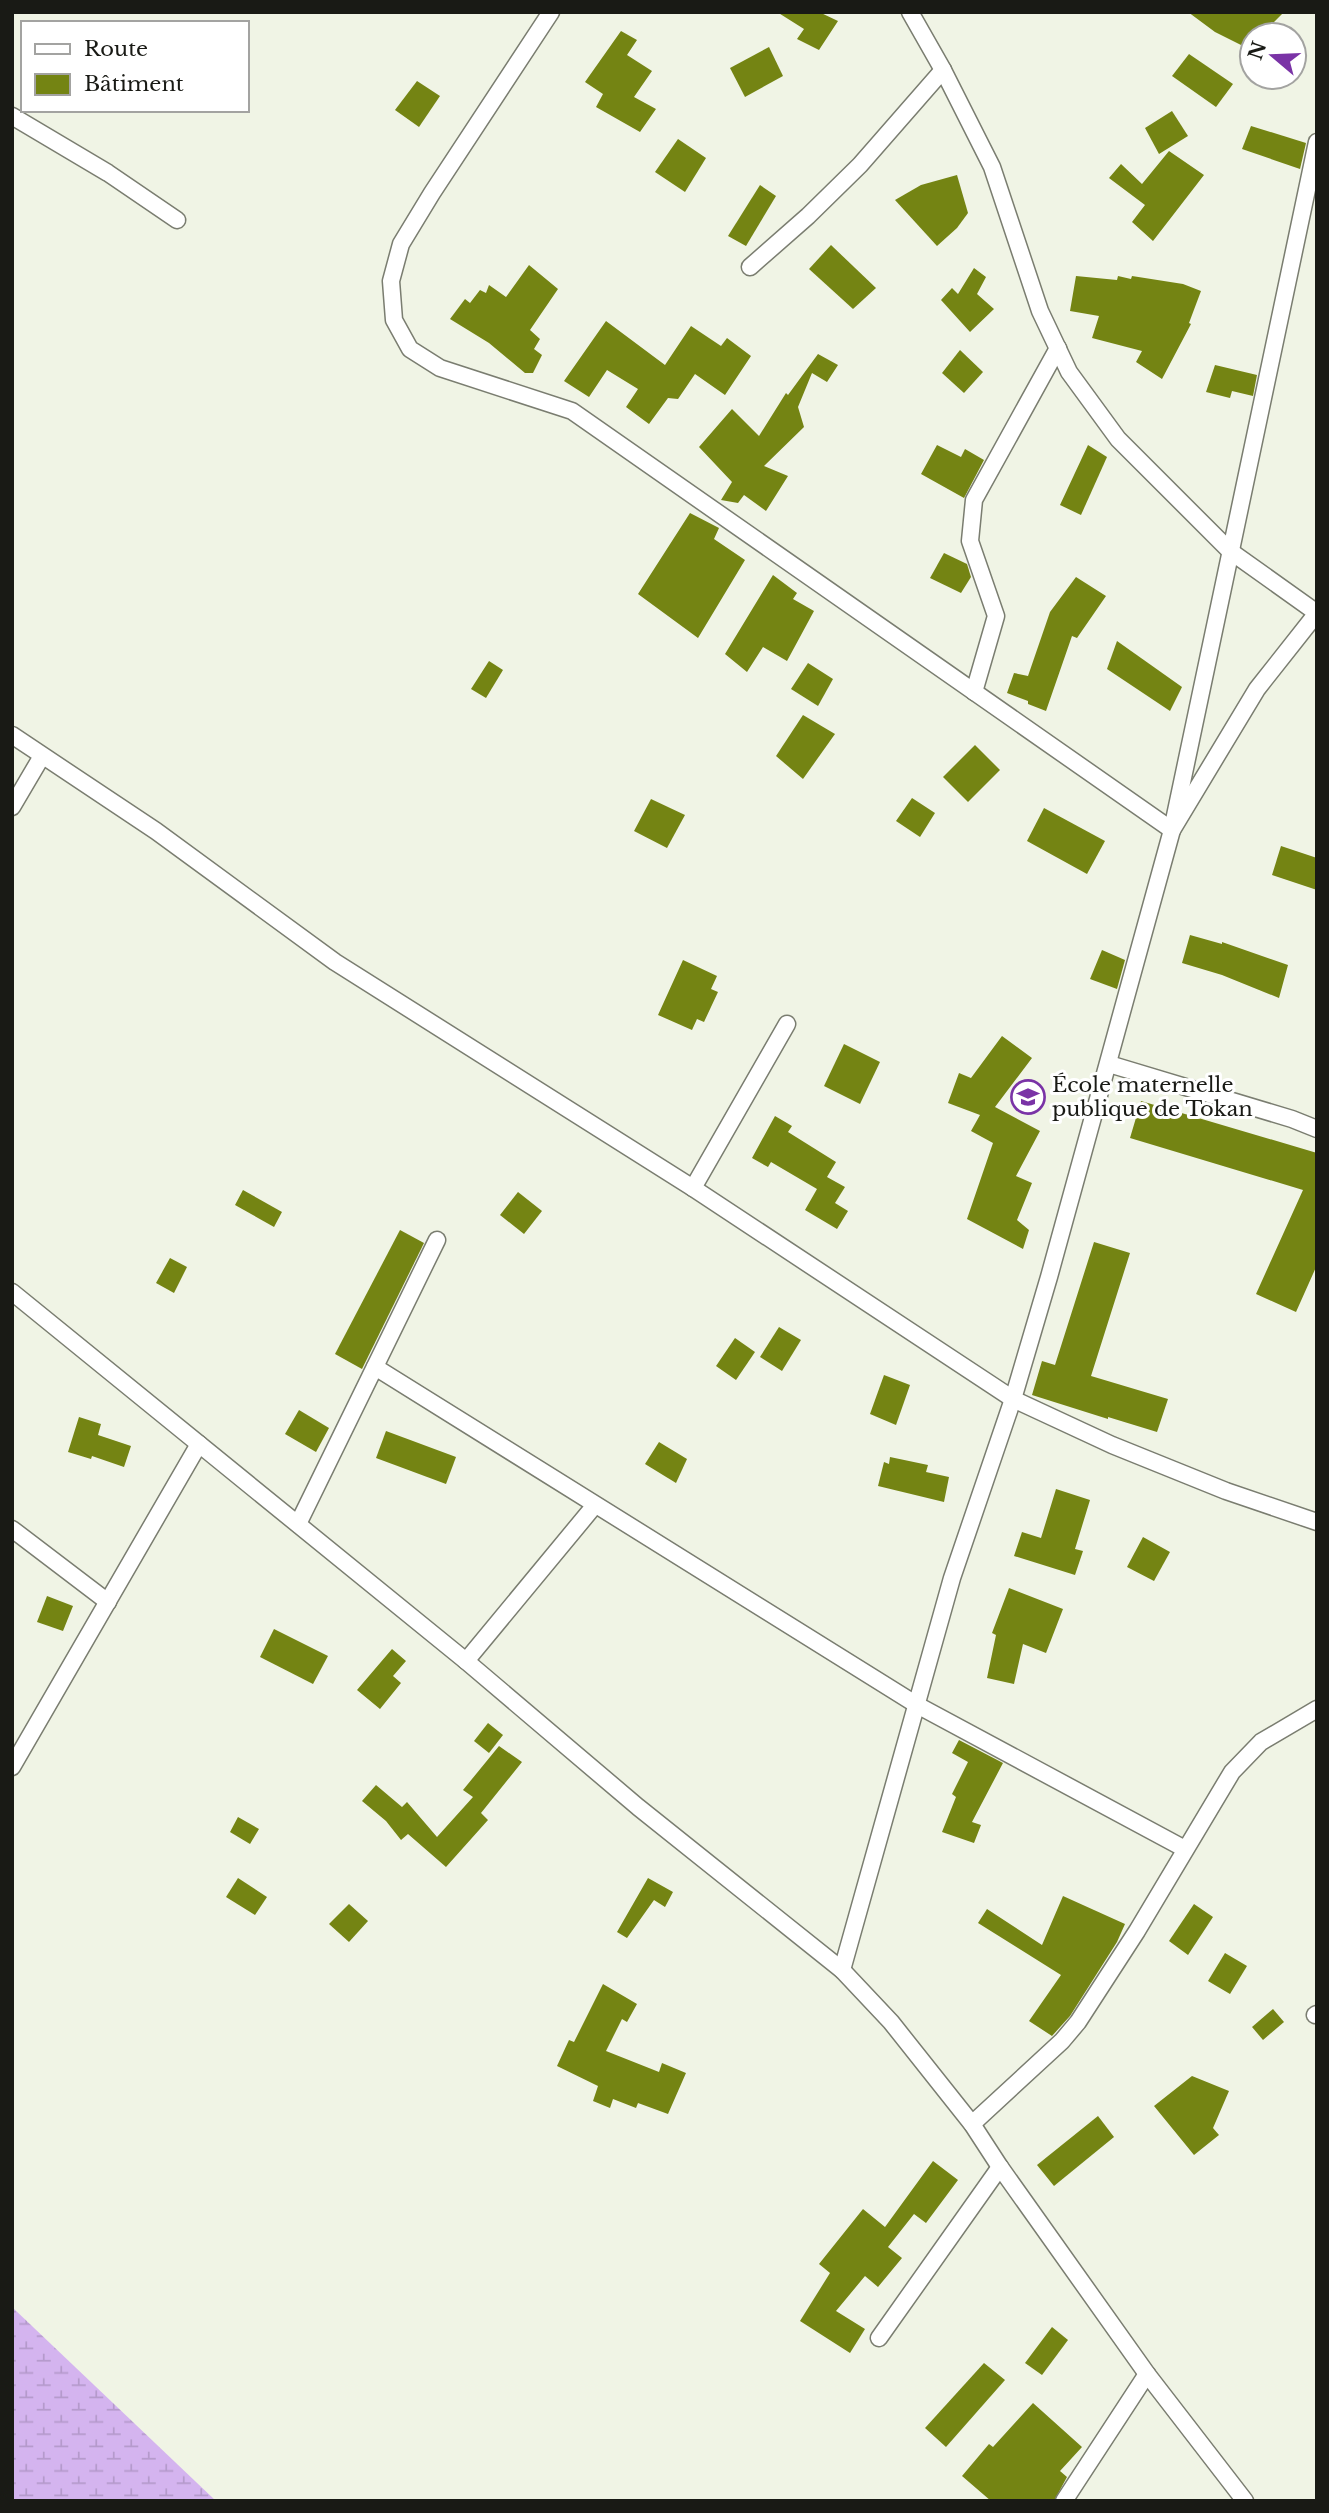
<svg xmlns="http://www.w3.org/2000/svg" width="1329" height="2513" font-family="'Libre Baskerville',serif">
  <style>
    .wetland { fill: url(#wetland-marsh) }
    .building { fill: #748413 }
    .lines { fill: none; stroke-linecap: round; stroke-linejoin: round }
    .minor-casing { stroke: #7a7d70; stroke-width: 19 }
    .minor { stroke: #fff; stroke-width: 16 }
    .labels { text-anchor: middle; stroke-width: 6; stroke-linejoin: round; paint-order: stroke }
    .poi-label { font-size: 21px; fill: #191a15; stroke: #fff; text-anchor: start }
  </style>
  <defs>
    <pattern id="wetland-marsh" width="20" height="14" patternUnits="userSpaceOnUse" patternTransform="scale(1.75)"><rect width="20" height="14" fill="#d4b4ef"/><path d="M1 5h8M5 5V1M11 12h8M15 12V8" fill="none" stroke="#b59acc"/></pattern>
  </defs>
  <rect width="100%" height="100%" fill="#f0f4e5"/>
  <polygon class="wetland" points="12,2307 216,2501 12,2501"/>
  <g class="building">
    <polygon points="777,12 819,12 838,21 819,50 797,39 804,29"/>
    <polygon points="1188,12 1284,12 1261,35 1252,35 1252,43 1247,48 1215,32"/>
    <polygon points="621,31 637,40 627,55 652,71 634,97 656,109 640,132 596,107 603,94 585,82"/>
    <polygon points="769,47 783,76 745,97 730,68"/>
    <polygon points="1189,54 1233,84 1216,107 1172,76"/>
    <polygon points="417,81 440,96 419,127 395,110"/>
    <polygon points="1172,111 1188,136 1159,154 1145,128"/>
    <polygon points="1251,126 1306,143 1300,169 1242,149"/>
    <polygon points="678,139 706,158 685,192 655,172"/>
    <polygon points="1169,151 1204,175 1153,241 1132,222 1145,205 1109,178 1121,164 1142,184"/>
    <polygon points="957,175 968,213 957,228 937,246 895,200 921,185"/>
    <polygon points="760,185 776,196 746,246 728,236"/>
    <polygon points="831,245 876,288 853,309 809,269"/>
    <polygon points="529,265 558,289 530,330 540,339 534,349 542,355 533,373 525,373 489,343 450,319 465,299 470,303 480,290 486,293 489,285 506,297"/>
    <polygon points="974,268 986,277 977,294 994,309 970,332 941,300 952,288 958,294"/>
    <polygon points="1076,276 1117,280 1118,276 1131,279 1132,276 1183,284 1201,291 1189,323 1191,324 1162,379 1136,362 1142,351 1092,338 1099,316 1070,311"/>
    <polygon points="606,321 665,365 691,326 721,346 727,338 751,356 725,395 695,374 678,399 668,398 649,424 626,407 638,389 607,370 589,397 564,381"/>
    <polygon points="960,350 983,372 964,393 942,373"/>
    <polygon points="818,354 838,365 827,382 812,373 798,407 804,427 764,466 788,476 766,511 744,495 738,503 721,500 732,482 699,447 732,409 759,436 786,393 788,395"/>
    <polygon points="1215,365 1257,375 1253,396 1232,391 1230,398 1206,392"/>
    <polygon points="937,445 961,457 965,449 984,460 964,498 921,474"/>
    <polygon points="1088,445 1107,457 1081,515 1060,505"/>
    <polygon points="690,513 719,528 714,539 745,560 698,638 638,594"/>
    <polygon points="944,553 967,564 971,577 961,593 930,578"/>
    <polygon points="773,575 797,593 793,599 814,611 787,661 763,647 747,672 725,654"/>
    <polygon points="1076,577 1106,596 1077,638 1072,636 1046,711 1028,704 1028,701 1007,693 1014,673 1028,676 1050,612"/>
    <polygon points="1117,641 1182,687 1170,711 1107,669"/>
    <polygon points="489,661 503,670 486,698 471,689"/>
    <polygon points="808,663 833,679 818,706 791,689"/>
    <polygon points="803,715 835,734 803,779 776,756"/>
    <polygon points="975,745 1000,770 968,802 943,777"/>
    <polygon points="912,798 935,813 920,837 896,821"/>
    <polygon points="651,799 685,815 667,848 634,831"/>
    <polygon points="1044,808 1105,841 1087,874 1027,841"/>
    <polygon points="1281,846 1317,858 1317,890 1272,875"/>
    <polygon points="1190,935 1222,944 1222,942 1288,965 1279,998 1222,975 1182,963"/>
    <polygon points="1102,950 1125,960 1117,989 1090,979"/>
    <polygon points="683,960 717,976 711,989 718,992 704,1022 697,1019 692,1030 658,1015"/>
    <polygon points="1002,1036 1032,1058 995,1107 1040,1131 1016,1176 1032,1183 1017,1220 1029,1230 1023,1249 967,1219 993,1143 971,1131 980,1115 948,1103 959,1073 971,1078"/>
    <polygon points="844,1044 880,1062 860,1104 824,1086"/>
    <polygon points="1141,1101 1317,1153 1317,1265 1296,1312 1256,1294 1303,1190 1130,1138"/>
    <polygon points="775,1116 792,1126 788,1132 836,1162 827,1177 845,1187 835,1203 848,1211 837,1229 805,1210 817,1189 771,1162 768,1167 752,1158"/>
    <polygon points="243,1190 282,1212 274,1227 235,1205"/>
    <polygon points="518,1192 542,1211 524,1234 500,1215"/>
    <polygon points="400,1230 424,1243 362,1369 335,1354"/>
    <polygon points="1094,1242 1130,1253 1091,1376 1168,1399 1157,1432 1108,1417 1108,1419 1032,1395 1042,1361 1055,1365"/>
    <polygon points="170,1258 187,1267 174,1293 156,1283"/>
    <polygon points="779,1327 801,1340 782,1371 760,1357"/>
    <polygon points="735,1338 755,1352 736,1380 716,1366"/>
    <polygon points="884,1375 910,1385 896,1425 870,1414"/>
    <polygon points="299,1410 329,1428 316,1452 285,1434"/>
    <polygon points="79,1417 101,1424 98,1435 131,1446 124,1467 92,1456 91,1459 68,1452"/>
    <polygon points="386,1431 456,1457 446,1484 376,1458"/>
    <polygon points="659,1442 687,1459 676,1483 645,1464"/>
    <polygon points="890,1457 928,1465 926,1472 949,1477 944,1502 878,1486 884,1462 889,1464"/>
    <polygon points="1056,1489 1090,1500 1075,1549 1083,1551 1075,1575 1014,1556 1022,1532 1041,1538"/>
    <polygon points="1143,1537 1170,1552 1154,1581 1127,1567"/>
    <polygon points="1009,1588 1063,1609 1046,1653 1023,1644 1014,1684 987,1678 996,1635 992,1633"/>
    <polygon points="47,1596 73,1606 63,1631 37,1622"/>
    <polygon points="274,1629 328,1656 313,1684 260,1657"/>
    <polygon points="392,1649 406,1661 393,1676 401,1683 380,1709 357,1690"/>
    <polygon points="488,1723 503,1735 489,1753 474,1741"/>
    <polygon points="959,1740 1003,1763 972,1822 981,1825 974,1843 942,1832 956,1797 952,1794 968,1762 952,1753"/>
    <polygon points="499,1746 522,1762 481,1813 488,1820 446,1867 408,1834 401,1840 386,1821 362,1801 376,1785 402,1807 407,1802 437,1837 473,1797 463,1790"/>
    <polygon points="238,1817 259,1829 250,1844 230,1832"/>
    <polygon points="238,1878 267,1897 255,1915 226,1897"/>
    <polygon points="648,1878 673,1892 665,1907 654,1900 627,1938 617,1932"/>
    <polygon points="1063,1896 1125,1924 1117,1942 1070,2016 1052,2036 1029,2021 1061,1975 978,1923 987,1909 1042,1945"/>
    <polygon points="349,1904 368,1921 349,1942 329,1924"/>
    <polygon points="1194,1904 1213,1917 1188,1955 1169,1941"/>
    <polygon points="1225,1953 1247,1966 1230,1994 1208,1981"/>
    <polygon points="603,1984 637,2004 627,2022 622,2019 606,2051 659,2072 662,2063 686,2073 668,2114 638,2103 636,2108 613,2099 610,2108 593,2101 598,2086 557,2066 569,2040 574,2042"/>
    <polygon points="1273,2009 1284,2022 1263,2040 1252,2027"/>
    <polygon points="1192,2076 1229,2091 1213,2128 1219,2135 1194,2155 1154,2106"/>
    <polygon points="1098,2116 1114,2137 1054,2186 1037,2165"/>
    <polygon points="933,2161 958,2180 926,2223 914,2214 888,2247 902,2258 878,2287 865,2276 836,2311 865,2329 850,2353 800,2321 830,2273 819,2264 863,2209 885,2227"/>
    <polygon points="1052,2327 1068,2340 1042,2375 1025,2363"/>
    <polygon points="984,2363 1005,2380 946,2447 925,2428"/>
    <polygon points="1033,2403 1082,2447 1060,2471 1067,2477 1054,2501 991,2501 962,2476 989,2444 993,2447"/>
  </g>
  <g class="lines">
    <g class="minor-casing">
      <g id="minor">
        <polyline points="551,12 432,193 401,244 391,281 394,320 410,349 440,368 572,411 1172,830 1257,689 1317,613"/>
        <polyline points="910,12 943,70 992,167 1040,311 1069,372 1118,439 1230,551 1317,613"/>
        <polyline points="12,116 108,173 177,220"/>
        <polyline points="750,267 808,216 860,165 943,70"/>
        <polyline points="974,692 996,616 970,541 974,500 1058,348"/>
        <polyline points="12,735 156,831 335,962 693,1188 1013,1399 1112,1445 1226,1491 1317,1522"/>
        <polyline points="12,807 42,756"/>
        <polyline points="1109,1064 1292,1119 1317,1129"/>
        <polyline points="693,1188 787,1024"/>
        <polyline points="12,1292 466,1661 638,1807 842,1970 891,2022 972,2124 1000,2167 1147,2374 1245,2501"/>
        <polyline points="375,1367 917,1705 1185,1849"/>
        <polyline points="298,1524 437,1240"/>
        <polyline points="12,1529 108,1602"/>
        <polyline points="466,1661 595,1505"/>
        <polyline points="12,1767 199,1444"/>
        <polyline points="842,1970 952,1578 1013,1399 1049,1277 1172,830 1317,142"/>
        <polyline points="1315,2015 1317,2014"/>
        <polyline points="972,2124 1062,2041 1078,2022 1137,1931 1232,1772 1261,1742 1317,1709"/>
        <polyline points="879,2338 1000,2167"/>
        <polyline points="1064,2501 1147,2374"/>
      </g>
    </g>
    <use href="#minor" class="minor"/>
  </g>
  <defs>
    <g id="school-ring" transform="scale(1.75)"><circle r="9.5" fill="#fff" stroke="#7a33a6" stroke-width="1.5"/><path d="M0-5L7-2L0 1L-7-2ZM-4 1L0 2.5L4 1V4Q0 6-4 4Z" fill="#7a33a6"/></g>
  </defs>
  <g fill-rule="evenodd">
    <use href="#school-ring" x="1028" y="1097"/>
  </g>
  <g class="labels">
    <g class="poi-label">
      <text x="1052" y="1092">École maternelle<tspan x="1052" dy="24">publique de Tokan</tspan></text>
    </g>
  </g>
  <rect width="1329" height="2513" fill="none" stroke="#191a15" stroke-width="28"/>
  <rect x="21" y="21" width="228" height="91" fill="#ffffff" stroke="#a3a3a1" stroke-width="2"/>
  <rect x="35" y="44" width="35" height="10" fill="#ffffff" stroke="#a3a3a1" stroke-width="2"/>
  <text x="84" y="56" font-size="21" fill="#191a15">Route</text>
  <rect x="35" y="74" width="35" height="21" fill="#748413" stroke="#a3a3a1" stroke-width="2"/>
  <text x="84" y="91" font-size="21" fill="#191a15">Bâtiment</text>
  <g transform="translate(1273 56) rotate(289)"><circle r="33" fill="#ffffff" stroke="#a3a3a1" stroke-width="2"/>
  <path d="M0-5L12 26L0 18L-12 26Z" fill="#7a33a6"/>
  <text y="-10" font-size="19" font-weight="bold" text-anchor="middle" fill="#191a15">N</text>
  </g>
</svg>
